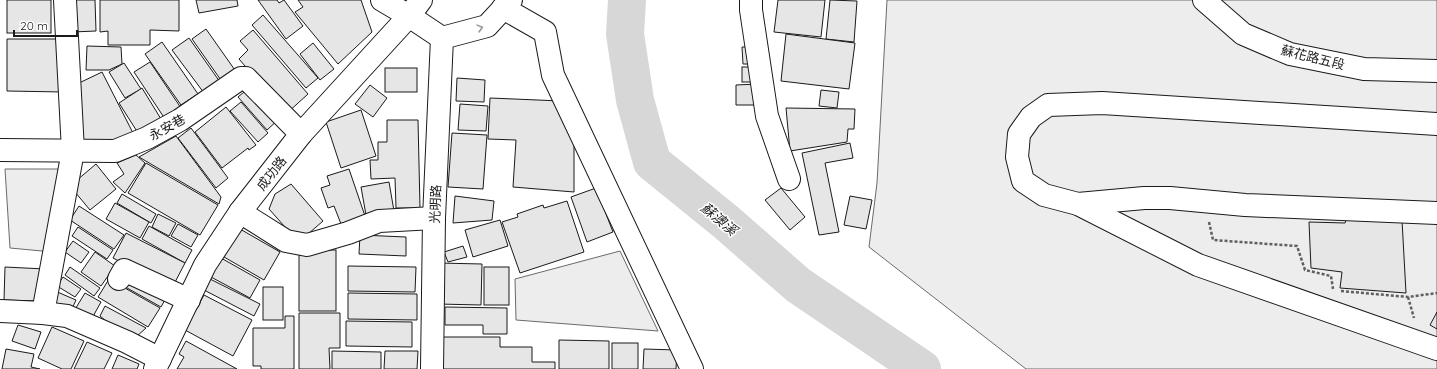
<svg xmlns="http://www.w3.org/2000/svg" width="1437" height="369" font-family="Quicksand,'Noto Sans TC',sans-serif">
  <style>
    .built { fill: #ededed; stroke: #6a6a6a }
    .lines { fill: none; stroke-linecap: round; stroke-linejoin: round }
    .river { stroke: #d7d7d7; stroke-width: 38 }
    .building { fill: #e6e6e6; stroke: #1a1a1a }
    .minor-casing { stroke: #1a1a1a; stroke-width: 24 }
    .major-casing { stroke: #1a1a1a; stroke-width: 24 }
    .path { stroke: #5f5f5f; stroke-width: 2.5; stroke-dasharray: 3 2; stroke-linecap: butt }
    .minor { stroke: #fff; stroke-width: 22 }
    .major { stroke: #fff; stroke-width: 22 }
    .oneway { stroke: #989898 }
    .labels { text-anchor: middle; stroke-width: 3; stroke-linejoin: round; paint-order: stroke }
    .street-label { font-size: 13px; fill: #1a1a1a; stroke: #fff }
    .water-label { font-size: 14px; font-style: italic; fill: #1a1a1a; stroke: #fff }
  </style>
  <rect width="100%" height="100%" fill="#fff"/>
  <g class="built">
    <polygon points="887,0 1437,0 1437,369 1026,369 869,247 877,183"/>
    <polygon points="5,169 66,169 53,252 10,248"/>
    <polygon points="620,251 658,331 516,320 515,279"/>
  </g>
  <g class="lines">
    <polyline class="river" points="627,0 625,34 635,100 652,162 726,222 798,285 922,369"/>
  </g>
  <g class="building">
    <rect x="7" y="0" width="44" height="33"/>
    <polygon points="71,0 95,0 96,31 72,32"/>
    <polygon points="100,0 179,0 179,31 150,30 150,45 108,45 108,31 100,32"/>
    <polygon points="196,0 237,0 238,6 199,13"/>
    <polygon points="258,0 277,0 279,3 284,0 303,26 286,39"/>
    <polygon points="298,0 361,0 372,32 338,64 295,12 303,7"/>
    <polygon points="778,0 825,0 821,37 774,32"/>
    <polygon points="830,0 857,1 854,42 826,39"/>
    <polygon points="263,15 318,78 306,88 252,25"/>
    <polygon points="206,29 237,73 223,83 192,39"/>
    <polygon points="253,30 308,94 286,114 239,59 248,50 240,41"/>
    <polygon points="786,34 855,43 849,89 781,81"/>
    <polygon points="189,38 220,82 204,93 172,50"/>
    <polygon points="7,39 63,39 63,92 7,91"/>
    <polygon points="162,42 198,94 181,105 145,54"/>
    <polygon points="313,43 334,69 320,80 300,54"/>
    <polygon points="87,46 121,47 122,64 109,70 86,70"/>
    <polygon points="742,47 753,47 753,64 743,64"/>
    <polygon points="150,62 181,108 165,119 134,72"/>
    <polygon points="124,63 141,89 125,98 109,72"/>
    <rect x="742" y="67" width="15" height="15"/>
    <rect x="385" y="68" width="32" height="24"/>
    <polygon points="102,72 133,133 108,145 79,146 77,84"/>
    <polygon points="457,78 485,80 484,102 456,101"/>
    <polygon points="758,84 759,105 736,105 736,85"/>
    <polygon points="370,85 387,98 373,117 355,104"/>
    <polygon points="250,87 279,119 267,130 238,97"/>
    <polygon points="142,88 161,119 138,133 119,103"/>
    <polygon points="821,90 839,92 837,108 819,106"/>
    <polygon points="490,98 561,101 574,131 574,192 513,187 516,140 488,139"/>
    <polygon points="241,102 268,133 258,142 230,111"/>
    <polygon points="460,104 488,106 486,131 458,130"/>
    <polygon points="226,107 256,145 249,150 248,148 222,168 195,132"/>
    <polygon points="786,108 855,109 854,129 848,129 847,142 790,151"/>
    <polygon points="361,110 376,156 341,168 326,122"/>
    <polygon points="387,120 418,120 420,208 396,208 395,178 371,179 370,160 378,160 378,142 387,142"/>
    <polygon points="191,128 228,178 216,188 178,138"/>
    <polygon points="452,133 487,135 483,189 448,187"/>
    <polygon points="176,136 221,197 219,204 139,157"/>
    <polygon points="850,143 853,158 825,163 839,232 819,235 802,153"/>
    <polygon points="136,155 145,163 125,193 113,182 124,174 117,163"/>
    <polygon points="146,163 218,205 200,235 128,193"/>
    <polygon points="96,164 116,189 90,210 70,186"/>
    <polygon points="349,169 365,216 341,224 334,206 328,208 321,188 330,185 327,176"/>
    <polygon points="389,182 394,211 366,215 361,187"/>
    <polygon points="291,184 323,221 308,234 293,236 269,209 275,194"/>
    <polygon points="596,188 613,232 587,242 571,197"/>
    <polygon points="781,188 805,217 790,230 765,200"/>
    <polygon points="122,194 156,214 151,223 117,203"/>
    <polygon points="455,196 494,201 492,220 453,223"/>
    <polygon points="850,196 872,200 866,229 844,225"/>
    <polygon points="567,201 584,252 520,273 502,222 518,217 517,214 543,205 544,208"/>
    <polygon points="115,203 149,222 140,238 106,219"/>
    <polygon points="79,206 124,235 114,249 70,220"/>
    <polygon points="158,214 176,223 169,236 152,227"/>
    <polygon points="1347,217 1402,220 1406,293 1340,288 1342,272 1311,268 1309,222 1345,223"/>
    <polygon points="500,220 508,246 473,257 465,230"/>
    <polygon points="178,224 198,235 191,247 171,236"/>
    <polygon points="149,226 192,250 185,263 142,239"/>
    <polygon points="78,227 113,250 107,259 72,236"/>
    <polygon points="240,229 280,252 264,280 224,257"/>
    <polygon points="126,233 185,263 172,288 113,258"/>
    <polygon points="360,235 406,237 406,256 359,254"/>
    <polygon points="73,241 89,252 81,263 65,252"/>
    <polygon points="463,246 467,257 448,262 444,252"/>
    <rect x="299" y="250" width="37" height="61"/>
    <polygon points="95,252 115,266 101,286 81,272"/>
    <polygon points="221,258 260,280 250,298 211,277"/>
    <polygon points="438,263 482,264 481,305 438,304"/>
    <polygon points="348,266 416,267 415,292 348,291"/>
    <polygon points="5,267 45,269 38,301 4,300"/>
    <polygon points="70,267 100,288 94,296 65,275"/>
    <rect x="484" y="267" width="25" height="38"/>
    <polygon points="125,273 167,296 161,307 120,284"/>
    <polygon points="63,277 81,289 75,297 57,286"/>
    <polygon points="109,279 160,308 148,327 98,297"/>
    <polygon points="210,279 260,304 254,316 204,290"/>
    <rect x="263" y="287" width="20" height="33"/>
    <polygon points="55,291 76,300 71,311 50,302"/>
    <polygon points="85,293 101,302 91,320 74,311"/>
    <polygon points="348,293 417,294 417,320 348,319"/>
    <polygon points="204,295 252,320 233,356 185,330"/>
    <polygon points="105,306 146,328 136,337 122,334 100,316"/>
    <polygon points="445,307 507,308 507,334 483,334 483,325 445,325"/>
    <polygon points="1437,312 1437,329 1430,325"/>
    <polygon points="299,313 340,313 340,348 329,348 330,369 299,369"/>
    <polygon points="285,316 294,316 294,369 261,369 261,366 253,366 253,328 285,328"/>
    <polygon points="346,321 412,322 412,347 346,346"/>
    <polygon points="18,325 41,332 35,349 12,341"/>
    <polygon points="52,327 84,341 71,369 62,369 38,358"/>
    <polygon points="443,337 500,337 500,347 532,347 532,362 555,362 555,369 443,369"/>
    <polygon points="559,340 609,341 609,369 559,369"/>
    <polygon points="186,341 237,369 177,369 184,357 179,354"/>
    <polygon points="87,342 112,353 104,369 74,369"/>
    <rect x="612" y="343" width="26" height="26"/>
    <polygon points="6,349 34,354 31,367 40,369 2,369"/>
    <polygon points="644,349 677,350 676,369 643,369"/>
    <polygon points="332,351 381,352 381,369 332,369"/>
    <polygon points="385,351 418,351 417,369 384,369"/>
    <polygon points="118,355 139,364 137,369 112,369"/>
  </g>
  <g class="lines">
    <g class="minor-casing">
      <g id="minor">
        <polyline points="382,0 409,16 442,38 487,26 511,0"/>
        <polyline points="751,0 751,10 767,116 789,179"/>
        <polyline points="503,8 545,32 553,75 692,369"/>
        <polyline points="1437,124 1102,103 1048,105 1031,117 1019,134 1017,157 1023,181 1044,195 1078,204 1198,265 1437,349"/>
        <polyline points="0,150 115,151 147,138 180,120 241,78 246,78 301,134"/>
        <polyline points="1078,204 1144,198 1170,198 1245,205 1437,213"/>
        <polyline points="240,212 286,241 307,245 348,233 379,221 434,218"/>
        <polyline points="119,279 124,270 189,300"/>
        <polyline points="0,311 43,313 67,316 127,342 160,359"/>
        <polyline points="43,313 73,151 65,0"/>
        <polyline points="155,369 205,265 240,212 301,134 409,16 421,0"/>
        <polyline points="432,369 434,218 442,38"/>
      </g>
    </g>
    <g class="major-casing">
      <polyline id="major" points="1204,0 1243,34 1290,54 1364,69 1437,71"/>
    </g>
    <g class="path">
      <polyline points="1209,222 1213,240 1297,246 1305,270 1331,276 1333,289"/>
      <polyline points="1341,291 1408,297 1437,293"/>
      <polyline points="1408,297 1414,318"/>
    </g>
    <use href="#minor" class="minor"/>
    <use href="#major" class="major"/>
  </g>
  <defs><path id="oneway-chevron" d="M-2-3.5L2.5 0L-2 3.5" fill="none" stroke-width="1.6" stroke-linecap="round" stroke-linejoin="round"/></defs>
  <use class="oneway" href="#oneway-chevron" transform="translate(480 28) rotate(-15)"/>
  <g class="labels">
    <g class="street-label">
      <text transform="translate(1313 57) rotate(14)" y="5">蘇花路五段</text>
      <text transform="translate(167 127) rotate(-29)" y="5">永安巷</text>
      <text transform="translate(271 173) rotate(-52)" y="5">成功路</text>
      <text transform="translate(435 204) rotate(-88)" y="5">光明路</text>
    </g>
    <g class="water-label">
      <text transform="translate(719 219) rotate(40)" y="5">蘇澳溪</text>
    </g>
  </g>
  <path d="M14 30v6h63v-6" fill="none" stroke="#1a1a1a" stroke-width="2"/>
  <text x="20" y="30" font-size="12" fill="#1a1a1a" stroke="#ffffff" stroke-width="3" paint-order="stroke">20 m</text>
</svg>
